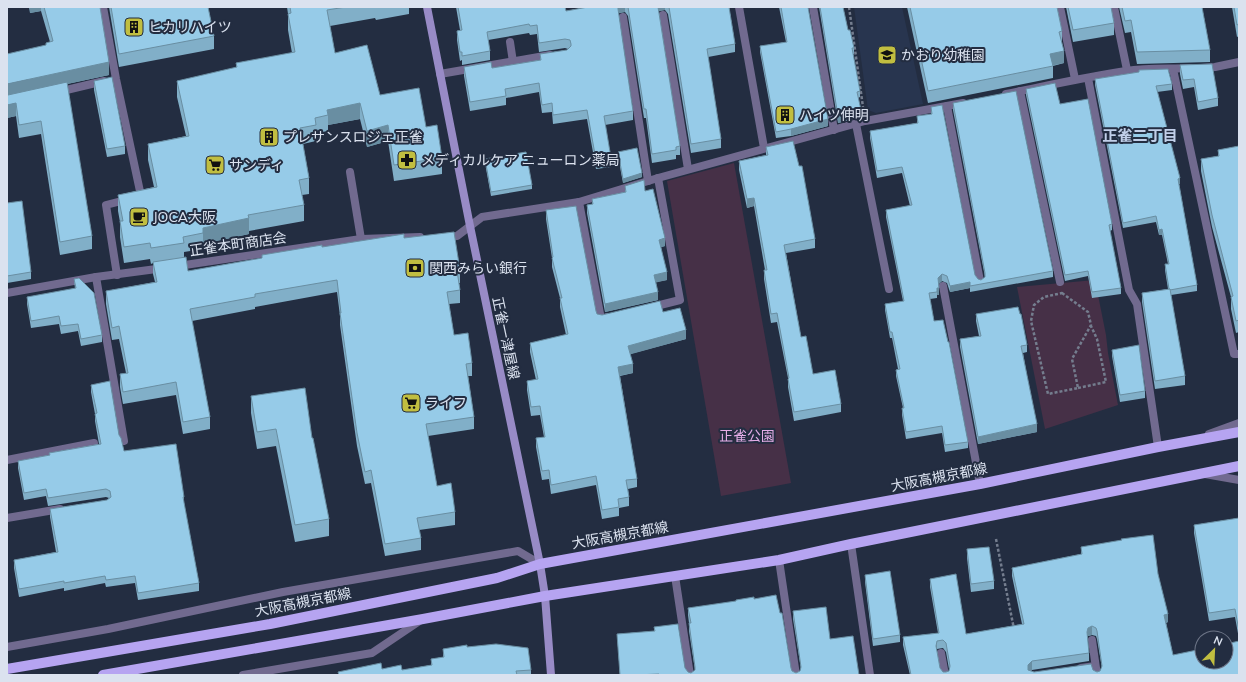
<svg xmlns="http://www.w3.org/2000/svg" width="1246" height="682" font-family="Mulish,'Noto Sans JP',sans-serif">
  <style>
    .built { fill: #28354f }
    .green { fill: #463047 }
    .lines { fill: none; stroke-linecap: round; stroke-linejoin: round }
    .path { stroke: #747d8e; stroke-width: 2.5; stroke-dasharray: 3 2; stroke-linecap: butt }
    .lane { stroke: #716a8f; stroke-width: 8 }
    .street { stroke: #716a8f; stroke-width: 8 }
    .secondary { stroke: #988bc6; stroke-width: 8 }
    .primary { stroke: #b6a4f1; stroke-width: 10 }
    .wall { fill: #81afc8; fill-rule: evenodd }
    .shaded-wall { fill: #698ea2 }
    .building { fill: #96cbe8; stroke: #698ea2; fill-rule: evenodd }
    .labels { text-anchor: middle; stroke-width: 4; stroke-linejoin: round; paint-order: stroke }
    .poi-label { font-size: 14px; fill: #dbe2ef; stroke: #232d41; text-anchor: start }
    .street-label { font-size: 14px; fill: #dbe2ef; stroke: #232d41 }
    .park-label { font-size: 14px; fill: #e3ace6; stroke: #232d41 }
    .neighbourhood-label { font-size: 15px; font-weight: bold; fill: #c1cfe9; stroke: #232d41 }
  </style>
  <rect width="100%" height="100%" fill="#232d41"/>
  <polygon class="built" points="854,7 902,7 923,104 876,113 868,110"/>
  <g class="green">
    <polygon points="734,163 791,483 721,496 667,181"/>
    <polygon points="1095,280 1106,335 1108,353 1118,405 1045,429 1017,287"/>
  </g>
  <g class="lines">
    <g class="path">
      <polyline points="849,7 863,107"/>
      <polygon points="1062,293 1088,312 1091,325 1072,359 1078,388 1048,394 1031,321 1034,305 1044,297"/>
      <polyline points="1078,388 1106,382 1097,339 1091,326"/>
      <polyline points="996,539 1014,629"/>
    </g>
    <g class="lane">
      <polyline points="663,15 688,169"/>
      <polyline points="1020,91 1060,282"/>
      <polyline points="7,460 94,443"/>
      <polyline points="7,518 60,509"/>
    </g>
    <g class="street">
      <polyline points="103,7 116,79 141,196 106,205 117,275"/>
      <polyline points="739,7 764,148"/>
      <polyline points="813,7 834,130"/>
      <polyline points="1060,7 1075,79"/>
      <polyline points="1114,7 1127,70"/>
      <polyline points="623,17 648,181"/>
      <polyline points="510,42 513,62"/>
      <polyline points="1201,68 1215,67 1239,62"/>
      <polyline points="1173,69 1234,354 1239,354"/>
      <polyline points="440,74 550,55"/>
      <polyline points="1088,78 1129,290 1137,304 1158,447"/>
      <polyline points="58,92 104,81"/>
      <path d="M1006 94C1046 86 1085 77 1126 71 1147 68 1169 69 1190 68"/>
      <polyline points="947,106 980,281"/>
      <polyline points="856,124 889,289"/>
      <polyline points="350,172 361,239"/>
      <polyline points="579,202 601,319 607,317"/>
      <polyline points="446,237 457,236 482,217 579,202 658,178 865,121 963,103"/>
      <polyline points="178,266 361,239 420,237"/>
      <polyline points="96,277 124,441"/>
      <polyline points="943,286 980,484"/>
      <polyline points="7,293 96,277 164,268"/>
      <polyline points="652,307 680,300 658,178"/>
      <polyline points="1209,434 1239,423"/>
      <polyline points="1205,474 1239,480"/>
      <polyline points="851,544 870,675"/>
      <polyline points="779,560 796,675"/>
      <polyline points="675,576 690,675"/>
      <polyline points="1092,640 1097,675"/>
      <polyline points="7,647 108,629 283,592 518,551 540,564"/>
      <polyline points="941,653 945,675"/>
      <polyline points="1081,668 1095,666"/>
      <polyline points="243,675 372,653 421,620"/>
    </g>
    <polyline class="secondary" points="427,7 470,226 540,564 545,596 551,675"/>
    <g class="primary">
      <polyline points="7,669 270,624 497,578 540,564 980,484 1158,447 1239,432"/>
      <polyline points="103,675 423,619 545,596 779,560 851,544 1239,466"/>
    </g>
  </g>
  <g class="wall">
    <polygon points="29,7 100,7 109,75 67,84 92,236 92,249 60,255 41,134 19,138 16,116 7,118 46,45 46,43 50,42 41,11 30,13"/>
    <polygon points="109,7 208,7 214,36 214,49 119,67"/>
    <polygon points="287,7 409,7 409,14 376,20 375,18 330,26 335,53 380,95 426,127 442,158 442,174 394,181 388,141 367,147 360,119 328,125 328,131 316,133 316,141 303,144 309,178 309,194 302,195 304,205 304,221 249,231 249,234 203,244 203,249 184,252 184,258 188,271 262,258 262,255 404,238 460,270 460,283 459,283 460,290 460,303 449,304 454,335 472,363 472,376 468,376 474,417 474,429 428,436 437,486 455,512 455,525 419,530 421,538 421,550 385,556 371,483 365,484 357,446 340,325 340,316 337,292 255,307 255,309 192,321 210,417 210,429 183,434 176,395 123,404 120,387 120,374 126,373 119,339 112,340 106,304 106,291 155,282 153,274 153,263 151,264 150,259 124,263 120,237 120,222 118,211 118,195 154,187 148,160 148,144 186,136 177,97 177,81 236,68 236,63 292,53 288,30 288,14"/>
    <polygon points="456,7 565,7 566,11 588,7 729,7 735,44 735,52 708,57 721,139 721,148 691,153 668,14 665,10 659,11 659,13 680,146 680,155 676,155 676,159 652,163 646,118 644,118 628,16 625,12 619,13 618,15 633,111 633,120 605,125 611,158 611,167 596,169 587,119 553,124 552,112 542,113 539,92 506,98 506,105 470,111 464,76 464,67 492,68 540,60 540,54 567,50 568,49 565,48 539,52 537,34 530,35 529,33 488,40 490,51 490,60 462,65 462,60 460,61 457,40 457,31 460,30"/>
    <polygon points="779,7 808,7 828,126 791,136 776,138 760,52 760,46 786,42"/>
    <polygon points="819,7 843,7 848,30 854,48 854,54 853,54 860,91 860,97 858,98 861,117 838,123"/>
    <polygon points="907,7 1057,7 1062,31 1062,43 1064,63 1053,66 1053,78 928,103"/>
    <polygon points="1066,7 1111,7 1114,23 1114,35 1073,42"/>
    <polygon points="1119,7 1202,7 1210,50 1210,62 1137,64 1131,32 1125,33"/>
    <polygon points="1232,7 1239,7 1239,36 1237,37"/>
    <polygon points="1180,65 1218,98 1218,106 1198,110 1194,87 1183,89 1180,74"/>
    <polygon points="1139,70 1172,84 1172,90 1157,92 1180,184 1179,184 1197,285 1197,291 1171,295 1185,376 1185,385 1155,389 1142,302 1142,293 1168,289 1165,270 1165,264 1168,264 1162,235 1159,235 1156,222 1123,228 1095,85 1095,79 1139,72"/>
    <polygon points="94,81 125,146 125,154 107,157 94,90"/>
    <polygon points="1026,89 1060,104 1112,224 1112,230 1110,231 1121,288 1121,294 1092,298 1088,276 1065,281 1026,95"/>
    <polygon points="953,103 1053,271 1053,277 970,292 970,288 950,292 947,283 942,281 938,284 939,295 937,295 937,298 930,299 934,321 968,442 968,448 945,452 942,433 906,439 902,415 902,408 903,408 896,376 896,370 898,369 892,338 890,338 885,310 885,304 903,301 886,217 886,210 910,206 902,173 877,178 870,138 870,131 917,123 917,116 931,114 931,107 975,275 978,279 981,280 985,277 953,110"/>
    <polygon points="1239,146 1239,332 1236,333 1231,309 1231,297 1212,227 1201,171 1201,159 1218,156 1218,150"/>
    <polygon points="766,147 815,239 815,248 786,253 801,337 813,374 841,404 841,412 794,421 788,387 788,378 777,322 771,323 764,279 764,270 765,270 754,206 747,208 739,170 739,161 766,155"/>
    <polygon points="618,152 642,177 623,183 618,156"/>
    <polygon points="485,159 532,185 532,189 491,196 485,163"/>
    <polygon points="625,186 645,191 665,246 661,247 667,280 656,282 658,300 605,312 587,213 587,205 592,204 592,199 625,192"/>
    <polygon points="7,203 31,272 31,279 7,283"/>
    <polygon points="546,210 597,314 602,315 663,312 686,339 630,354 633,373 620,376 637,479 637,487 628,489 629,497 629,506 619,508 619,516 602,519 596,485 551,494 549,479 542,480 536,447 536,438 544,437 540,415 531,416 527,390 527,381 536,380 530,352 530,343 566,335 560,307 560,298 552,267 552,258 546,219"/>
    <polygon points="74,279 102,335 102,342 81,346 78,331 61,334 59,324 31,328 27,304 27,297 75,289"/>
    <polygon points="976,314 1027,345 1027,352 1023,353 1037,432 978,444 960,347 960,339 979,336 976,321"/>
    <polygon points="1112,350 1145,391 1145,398 1120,402 1112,356"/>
    <polygon points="91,385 119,435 124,451 184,497 184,504 199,583 199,591 138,600 135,583 106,587 105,583 64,591 64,588 19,597 14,568 14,560 56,552 50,517 50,509 107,500 109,498 106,497 48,506 46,496 24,500 18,468 18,461 49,455 49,453 99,444 95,421 95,414 91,392"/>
    <polygon points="251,396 312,438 329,519 329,536 295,542 276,446 257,449 251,413"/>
    <polygon points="1239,518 1239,639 1235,617 1209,621 1194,533 1194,525"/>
    <path d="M1081 547 1158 574 1168 622 1166 623 1173 655 1239 675H910L903 645V637L938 633 930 587V579L966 634 1022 624 1012 576V568L1081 554ZM1092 635 1096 636 1097 639 1102 668 1100 671 1097 672 1093 670 1034 672 1031 671 1032 670 1089 661V653L1087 638 1088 636ZM943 648 946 652 949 669V671L946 672H943L940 668 937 651V649Z"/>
    <polygon points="967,549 994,581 994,589 971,592 967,558"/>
    <polygon points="865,575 900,635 900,642 873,646 865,582"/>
    <polygon points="754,599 792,671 796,673 800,671 801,669 793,619 793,611 830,639 859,675 620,675 617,634 654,631 654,627 688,672 691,673 695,670 689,631 689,623 688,615 688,608"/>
    <polygon points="467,647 531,670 531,675 337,675 338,675 338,672 382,669 402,670 431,665 431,659 443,657 443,649"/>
  </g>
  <g class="shaded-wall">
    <polygon points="30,7 41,7 41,11 30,13"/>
    <polygon points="618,7 625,7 625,12 619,13 618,18"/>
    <polygon points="658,7 665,7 665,10 659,11 658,16"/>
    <polygon points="1064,51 1064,63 1050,66 1050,54"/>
    <polygon points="109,62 109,75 7,97 7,84"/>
    <polygon points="16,103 16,116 7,118 7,105"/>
    <polygon points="360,103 360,119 328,125 328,115 327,110"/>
    <polygon points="861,110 861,117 838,123 838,116"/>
    <polygon points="828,119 828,126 791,136 791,129"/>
    <polygon points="388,125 388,141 367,147 367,131"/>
    <polygon points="642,173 642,177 623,183 623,179"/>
    <polygon points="1180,178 1180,184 1178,184 1178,179"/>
    <polygon points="754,198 754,206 747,208 747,199"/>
    <polygon points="249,218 249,234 203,244 203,228"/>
    <polygon points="1162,229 1162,235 1159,235 1159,230"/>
    <polygon points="665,238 665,246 659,248 659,240"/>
    <polygon points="667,272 667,280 654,283 654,275"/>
    <polygon points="942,274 942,281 938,285 938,278"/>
    <polygon points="970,282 970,288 950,292 950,286"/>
    <rect x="937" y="288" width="2" height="7"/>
    <polygon points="658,292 658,300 605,312 605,304"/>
    <polygon points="686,330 686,339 628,355 628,346"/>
    <polygon points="633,364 633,373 618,376 618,367"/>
    <polygon points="1037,424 1037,432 978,444 978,437"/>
    <polygon points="1168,614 1168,622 1164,623 1164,615"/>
    <polygon points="1092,626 1092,635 1088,636 1087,640 1087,632 1088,628"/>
    <polygon points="937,641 937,649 936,654 936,646"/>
    <polygon points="1032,661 1032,670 1028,673 1028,665"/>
  </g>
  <g class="building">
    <polygon points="44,7 100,7 109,62 7,84 7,54 46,45 46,43 53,41"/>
    <polygon points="111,7 208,7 214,36 119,54"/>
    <polygon points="290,7 346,7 327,10 335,53 367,45 380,95 419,88 426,127 437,125 442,158 394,165 388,125 367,131 360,103 327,110 328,115 315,118 316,125 300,128 309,178 299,180 304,205 248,215 249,218 203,228 203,233 183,237 184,243 151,248 150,243 124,247 120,221 123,221 118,195 157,187 148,144 189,136 177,81 237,67 236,63 295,52 288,14 291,13"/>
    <polygon points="458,7 565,7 566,11 588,7 618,7 618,9 633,111 604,116 611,158 596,160 587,110 553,115 552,103 542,105 539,83 505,89 506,96 470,102 464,67 491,62 492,68 541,60 540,54 567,50 571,46 571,44 570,40 565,39 539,43 537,25 530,26 529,24 487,32 490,51 462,56 462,52 460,52 457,31 462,30"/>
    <polygon points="628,7 658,7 680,146 676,147 676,150 652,154 646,109 644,109"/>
    <polygon points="669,7 729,7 735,44 707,49 721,139 691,144"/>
    <polygon points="781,7 808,7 828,119 791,129 776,132 760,46 787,42"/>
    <polygon points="820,7 843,7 848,30 850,30 854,48 852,48 860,91 857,92 861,110 838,116"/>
    <polygon points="910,7 1057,7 1062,31 1059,32 1064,51 1050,54 1053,66 928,91"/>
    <polygon points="1068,7 1111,7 1114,23 1073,30"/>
    <polygon points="1122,7 1202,7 1210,50 1137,52 1131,20 1125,21"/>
    <polygon points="1234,7 1239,7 1239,24 1237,25"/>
    <polygon points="1212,64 1218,98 1198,102 1194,79 1183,80 1180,65"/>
    <polygon points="1168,69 1172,84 1156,86 1180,178 1178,179 1197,285 1170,290 1170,289 1169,289 1165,264 1169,264 1162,229 1159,230 1156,216 1123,223 1095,79 1139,72 1139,70"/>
    <polygon points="112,77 125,146 107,149 94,81"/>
    <polygon points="67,82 92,236 60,242 41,121 19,125 16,103 7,105 7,95 8,95"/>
    <polygon points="1055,83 1060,104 1088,99 1112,224 1109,225 1121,288 1092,292 1088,271 1065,275 1026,89"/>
    <polygon points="1016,91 1053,271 970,286 970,282 950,286 947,276 942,274 938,278 939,288 937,288 937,292 929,293 934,321 943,320 948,342 949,342 968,442 945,445 942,426 906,432 902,408 904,408 896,370 900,369 892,332 890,332 885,304 904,301 886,210 912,205 902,167 877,171 870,131 918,123 917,116 932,114 931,107 942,105 975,275 978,279 981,280 985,277 985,273 953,103"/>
    <polygon points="793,141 799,166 802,166 815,239 784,245 801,337 806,336 813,374 835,370 841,404 794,412 788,379 789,378 777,313 771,314 764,270 767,270 754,198 747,199 739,161 768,155 766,147"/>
    <polygon points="1239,146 1239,320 1236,321 1231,297 1233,296 1212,215 1201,159 1219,156 1218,150"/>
    <polygon points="637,148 642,173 623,179 618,152"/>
    <polygon points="526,152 532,185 491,192 485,159"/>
    <polygon points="644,180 645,191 653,189 665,238 659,240 667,272 654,275 658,292 605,304 587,205 593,204 592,199 626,192 625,186"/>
    <polygon points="22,201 31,272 7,276 7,203"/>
    <polygon points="576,206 596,311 597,314 602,315 660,301 663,312 680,308 686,330 628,346 633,364 618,367 637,479 626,480 629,497 618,499 619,507 602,510 596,476 551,485 549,470 542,471 536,438 545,437 540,406 531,407 527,381 538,379 530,343 568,334 560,298 562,298 552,258 553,257 546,210"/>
    <polygon points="454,232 460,270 457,271 460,290 447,292 454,335 468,333 472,363 466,364 474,417 426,424 437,486 451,483 455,512 417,518 421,538 385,544 371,470 365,472 357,433 340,313 341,313 337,280 255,294 255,297 190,309 210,417 183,422 176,382 123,392 120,374 128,373 119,326 112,328 106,291 157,282 153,262 186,257 188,271 262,258 262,255 322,245 322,247 404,234 404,238"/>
    <polygon points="79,278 94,293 102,335 81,339 78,324 61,326 59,316 31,321 27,297 76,288 74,279"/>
    <polygon points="1170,289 1185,376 1155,381 1142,293"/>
    <polygon points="1018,307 1020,314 1021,314 1027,345 1021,346 1037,424 978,437 960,339 981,336 976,314"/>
    <polygon points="1139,345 1145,391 1120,395 1112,350"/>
    <polygon points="110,381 119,435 121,438 124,451 176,444 184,497 183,497 199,583 138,593 135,576 106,580 105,576 64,583 64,581 19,589 14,560 58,552 50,509 107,500 111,497 110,491 106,489 48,498 46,489 24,493 18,461 50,455 49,453 101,444 95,414 97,413 91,385"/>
    <polygon points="305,388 312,438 313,438 329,519 295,525 276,429 257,432 251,396"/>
    <polygon points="1239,518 1239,631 1235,609 1209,613 1194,525"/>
    <path d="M1153 535 1158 574 1168 614 1164 615 1173 655 1202 649V662H1226V644L1239 641V675H911L903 637 939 633 930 579 956 574 966 634 1024 624 1012 568 1082 554 1081 547 1122 540 1121 539ZM1092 626 1096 628 1097 631 1102 666 1100 671 1097 672 1093 670 1091 664 1034 672 1028 670V665L1032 661 1089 653 1087 632 1088 628ZM943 640 946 643 950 666 949 671 946 672H943L940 668 936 646 937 641Z"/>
    <polygon points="989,547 994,581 971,584 967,549"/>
    <polygon points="890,571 900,635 873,639 865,575"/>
    <polygon points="776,595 780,613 782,613 791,668 792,671 796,673 800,671 801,667 793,611 826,607 830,639 853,636 859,675 659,675 659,674 635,675 620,675 617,634 655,631 654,627 678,624 685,668 688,672 691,673 695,670 695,667 689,623 691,623 688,608 736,601 736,600 754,597 754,599"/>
    <polygon points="496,644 528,648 531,670 516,671 517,675 337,675 339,675 338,672 381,663 382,669 401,665 402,670 432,665 431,659 444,657 443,649 467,645 467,647"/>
  </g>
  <defs>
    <g id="building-square" transform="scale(1)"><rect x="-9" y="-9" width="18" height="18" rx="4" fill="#c1be40" stroke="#232d41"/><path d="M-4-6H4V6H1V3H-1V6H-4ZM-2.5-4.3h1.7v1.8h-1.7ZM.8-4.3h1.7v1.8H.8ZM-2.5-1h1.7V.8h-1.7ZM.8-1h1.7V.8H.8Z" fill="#111"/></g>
    <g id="school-square" transform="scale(1)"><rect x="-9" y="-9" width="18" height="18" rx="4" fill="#c1be40" stroke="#232d41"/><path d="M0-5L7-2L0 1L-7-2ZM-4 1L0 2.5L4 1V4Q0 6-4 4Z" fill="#111"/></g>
    <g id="pharmacy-square" transform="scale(1)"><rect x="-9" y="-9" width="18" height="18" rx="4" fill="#c1be40" stroke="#232d41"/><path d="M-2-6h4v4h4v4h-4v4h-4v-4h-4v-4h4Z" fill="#111"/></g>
    <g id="supermarket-square" transform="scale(1)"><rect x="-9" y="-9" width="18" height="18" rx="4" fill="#c1be40" stroke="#232d41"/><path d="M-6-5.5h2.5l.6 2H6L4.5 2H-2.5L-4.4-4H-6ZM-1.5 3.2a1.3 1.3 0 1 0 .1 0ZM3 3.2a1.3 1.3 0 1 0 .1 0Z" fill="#111"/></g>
    <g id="cafe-square" transform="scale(1)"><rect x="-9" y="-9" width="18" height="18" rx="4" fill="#c1be40" stroke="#232d41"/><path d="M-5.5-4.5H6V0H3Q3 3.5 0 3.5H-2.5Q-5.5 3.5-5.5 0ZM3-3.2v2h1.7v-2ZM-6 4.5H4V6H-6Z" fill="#111"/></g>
    <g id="bank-square" transform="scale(1)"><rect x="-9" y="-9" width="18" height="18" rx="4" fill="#c1be40" stroke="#232d41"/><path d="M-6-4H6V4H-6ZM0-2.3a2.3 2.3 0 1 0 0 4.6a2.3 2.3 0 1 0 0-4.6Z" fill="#111"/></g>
  </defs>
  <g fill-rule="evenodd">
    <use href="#building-square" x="134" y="27"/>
    <use href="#school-square" x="887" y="55"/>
    <use href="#building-square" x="785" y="115"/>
    <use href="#building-square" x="269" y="137"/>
    <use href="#pharmacy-square" x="407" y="160"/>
    <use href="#supermarket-square" x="215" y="165"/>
    <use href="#cafe-square" x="139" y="217"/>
    <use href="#bank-square" x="415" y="268"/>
    <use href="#supermarket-square" x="411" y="403"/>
  </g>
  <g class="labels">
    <g class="poi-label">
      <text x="148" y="32">ヒカリハイツ</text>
      <text x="901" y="60">かおり幼稚園</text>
      <text x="799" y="120">ハイツ伸明</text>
      <text x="283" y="142">プレサンスロジェ正雀</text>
      <text x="421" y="165">メディカルケア ニューロン薬局</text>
      <text x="229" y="170">サンディ</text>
      <text x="153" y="222">JOCA大阪</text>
      <text x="429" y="273">関西みらい銀行</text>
      <text x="425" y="408">ライフ</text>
    </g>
    <g class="street-label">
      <text transform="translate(238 244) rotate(-8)" y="5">正雀本町商店会</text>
      <text transform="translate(506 338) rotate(78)" y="5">正雀一津屋線</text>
      <text transform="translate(939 477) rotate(-11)" y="5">大阪高槻京都線</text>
      <text transform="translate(620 535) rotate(-10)" y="5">大阪高槻京都線</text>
      <text transform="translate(303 602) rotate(-11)" y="5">大阪高槻京都線</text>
    </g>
    <g class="park-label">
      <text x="747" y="441">正雀公園</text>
    </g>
    <g class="neighbourhood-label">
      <text x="1140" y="141">正雀二丁目</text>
    </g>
  </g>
  <rect width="1246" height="682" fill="none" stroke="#dbe2ef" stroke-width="16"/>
  <g transform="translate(1214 650) rotate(24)"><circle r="19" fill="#232d41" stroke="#6d7587"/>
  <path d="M0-3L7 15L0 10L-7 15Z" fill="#c1be40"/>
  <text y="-6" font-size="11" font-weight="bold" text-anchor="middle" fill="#dbe2ef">N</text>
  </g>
</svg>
